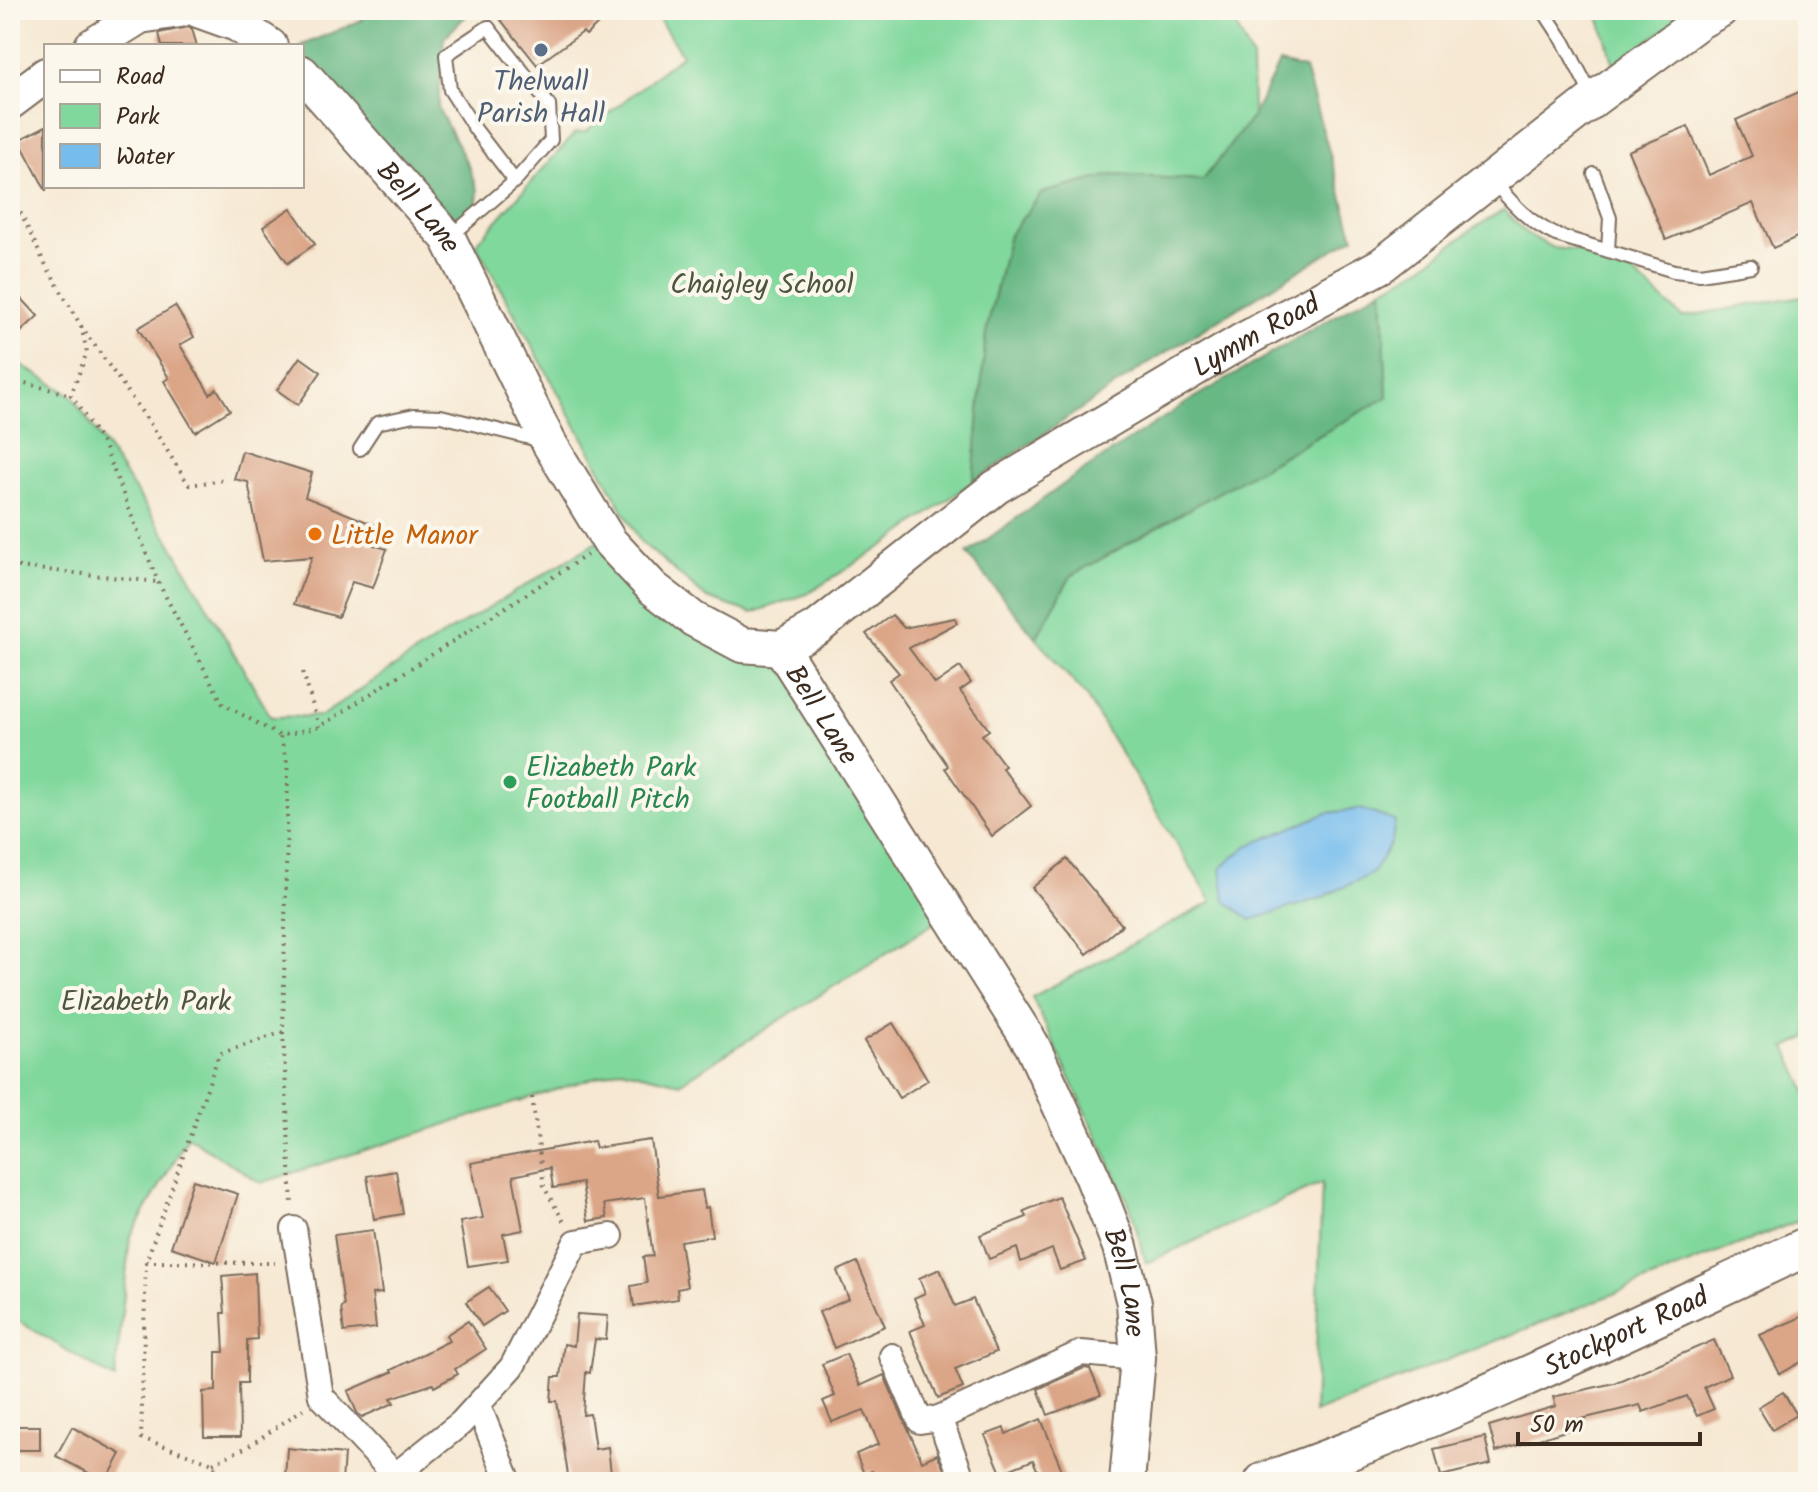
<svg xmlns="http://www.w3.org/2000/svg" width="1818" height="1492" font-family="Kalam,sans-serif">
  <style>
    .green { fill: #81d89d; stroke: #5e815e; stroke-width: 2 }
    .forest { fill: #68b884; stroke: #527151; stroke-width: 2 }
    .water { fill: #76bdee; stroke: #587486; stroke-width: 2 }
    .building { fill: #dba587 }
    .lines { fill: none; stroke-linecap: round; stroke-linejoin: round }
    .lane-casing { stroke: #7c6c5d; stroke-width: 16 }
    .street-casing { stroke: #7c6c5d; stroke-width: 28 }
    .secondary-casing { stroke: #7c6c5d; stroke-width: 38 }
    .primary-casing { stroke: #7c6c5d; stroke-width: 42 }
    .path { stroke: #7c6c5d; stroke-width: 4; stroke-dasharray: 2 6; stroke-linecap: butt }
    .lane { stroke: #fff; stroke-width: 12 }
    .street { stroke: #fff; stroke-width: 24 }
    .secondary { stroke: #fff; stroke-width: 34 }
    .primary { stroke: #fff; stroke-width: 38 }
    .service-dot { fill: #5c6f8a; stroke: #fbf7ec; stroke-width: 3 }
    .food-dot { fill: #e8710a; stroke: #fbf7ec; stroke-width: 3 }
    .leisure-dot { fill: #2e9e5b; stroke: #fbf7ec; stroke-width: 3 }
    .labels { text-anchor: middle; stroke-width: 8; stroke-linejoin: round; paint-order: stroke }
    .service-label { font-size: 28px; fill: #4e5e75; stroke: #fbf7ec }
    .street-label { font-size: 28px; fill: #3b2a1e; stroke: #fbf7ec }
    .park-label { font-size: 28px; fill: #4c563e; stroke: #fbf7ec }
    .food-label { font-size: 28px; fill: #c56008; stroke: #fbf7ec; text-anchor: start }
    .leisure-label { font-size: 28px; fill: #27864d; stroke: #fbf7ec; text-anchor: start }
  </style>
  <rect width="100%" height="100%" fill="#fbf7ec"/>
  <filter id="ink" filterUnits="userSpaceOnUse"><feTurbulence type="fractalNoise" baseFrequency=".0125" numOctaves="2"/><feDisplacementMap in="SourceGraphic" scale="16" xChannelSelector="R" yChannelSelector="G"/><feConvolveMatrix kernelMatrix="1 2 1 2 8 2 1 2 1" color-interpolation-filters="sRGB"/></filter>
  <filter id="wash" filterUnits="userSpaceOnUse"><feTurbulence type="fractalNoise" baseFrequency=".006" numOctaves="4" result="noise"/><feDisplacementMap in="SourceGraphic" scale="32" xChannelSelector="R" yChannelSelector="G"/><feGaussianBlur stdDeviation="1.8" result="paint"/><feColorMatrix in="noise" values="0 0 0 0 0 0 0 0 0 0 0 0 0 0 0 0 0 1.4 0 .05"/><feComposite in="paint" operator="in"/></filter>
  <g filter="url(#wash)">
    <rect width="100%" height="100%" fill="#f6e8d2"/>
    <g class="green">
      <polygon points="653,10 1228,10 1252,58 1253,116 1203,180 1112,175 1042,193 1009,235 986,333 973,482 889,542 807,594 752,613 707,598 640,541 476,244 575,133 585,132 682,55"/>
      <polygon points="1597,10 1692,10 1614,65"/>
      <polygon points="1504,210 1528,235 1554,248 1581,251 1629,269 1682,317 1808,295 1808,1037 1786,1047 1808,1095 1808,1217 1314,1413 1322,1183 1146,1263 1130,1206 1032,997 1212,902 1087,698 1036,638 1071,576 1387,397 1382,289 1419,269 1474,228"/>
      <polygon points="10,358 71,395 170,542 271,717 321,716 432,642 597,542 649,601 795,654 944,917 680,1083 621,1069 261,1183 188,1137 130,1237 115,1379 10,1316"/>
    </g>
    <g class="forest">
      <polygon points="362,10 472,10 444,38 438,108 467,163 478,191 476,212 458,224 345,128 302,54 302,46 300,46 362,20"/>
      <polygon points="1279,63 1305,69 1354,237 1150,362 973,482 986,333 1009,235 1042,193 1112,175 1203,180 1253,116"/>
      <polygon points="1382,289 1387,397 1071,576 1036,638 967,554 1075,476 1189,401"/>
    </g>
    <polygon class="water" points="1360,809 1395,821 1392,841 1373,873 1321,898 1251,920 1225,901 1221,868 1247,846 1327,813"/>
    <g id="blocks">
      <g class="building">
        <polygon points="512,10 613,10 586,35 583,32 537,65 500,19"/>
        <polygon points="189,27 192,29 197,46 162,46 159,33"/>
        <polygon points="1808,88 1808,232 1773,248 1753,203 1666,240 1628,151 1688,126 1709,175 1752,156 1736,120"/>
        <polygon points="46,126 46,191 19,140"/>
        <polygon points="291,208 315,244 288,263 263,227"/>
        <polygon points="10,286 38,316 10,342"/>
        <polygon points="175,306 194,337 180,345 210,394 217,389 230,410 195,432 164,381 169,378 138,328"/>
        <polygon points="300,357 321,372 298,405 277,390"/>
        <polygon points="242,451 312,473 305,497 375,525 367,543 387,549 373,588 352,582 338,617 294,604 312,557 263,561 248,482 234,479"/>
        <polygon points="892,615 904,628 955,618 957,623 909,648 935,684 960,667 971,683 960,691 989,730 982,735 1005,766 1002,768 1031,806 992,836 945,768 948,766 889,680 899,673 866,634"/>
        <polygon points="1067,859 1122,925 1087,954 1032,888"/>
        <polygon points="893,1023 928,1080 899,1098 864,1041"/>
        <polygon points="651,1140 659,1196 702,1190 705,1208 708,1207 712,1236 680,1241 687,1287 677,1289 678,1299 634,1306 631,1286 647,1283 643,1257 653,1256 645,1198 604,1204 607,1218 588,1221 582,1183 553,1188 550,1168 513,1176 523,1230 503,1234 508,1260 468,1266 460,1222 483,1218 471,1163 594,1141 596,1148"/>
        <polygon points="396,1171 403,1214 374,1219 367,1176"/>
        <polygon points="193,1180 238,1194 216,1262 171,1247"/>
        <polygon points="1059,1197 1086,1261 1060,1270 1052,1249 1021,1262 1017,1248 989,1259 980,1235 1027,1217 1024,1211"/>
        <polygon points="373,1230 382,1293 372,1294 376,1328 344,1332 341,1307 344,1306 334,1235"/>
        <polygon points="857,1262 885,1326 834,1348 819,1312 849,1299 837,1271"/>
        <polygon points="940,1269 955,1306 973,1299 996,1352 955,1369 963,1388 938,1398 910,1331 925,1325 914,1298 925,1293 919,1278"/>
        <polygon points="255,1273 257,1339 247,1340 247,1383 239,1383 240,1437 204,1437 203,1392 216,1391 216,1352 224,1352 222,1313 225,1313 222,1276"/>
        <polygon points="489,1287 505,1311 482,1326 466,1302"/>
        <polygon points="577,1314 608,1316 606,1340 595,1339 590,1373 586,1372 583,1415 590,1414 595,1449 608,1447 612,1482 569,1482 557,1401 551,1401 553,1377 560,1377 564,1344 574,1346"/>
        <polygon points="1808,1314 1808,1358 1780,1374 1760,1335"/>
        <polygon points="468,1321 486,1349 455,1369 458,1374 434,1387 433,1384 391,1398 394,1403 362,1417 357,1413 348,1391 392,1372 391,1370 449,1341 446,1335"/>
        <polygon points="1714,1340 1730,1375 1704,1387 1714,1409 1697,1416 1687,1396 1643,1412 1640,1405 1573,1421 1575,1428 1496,1452 1489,1426 1556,1406 1553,1397 1614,1383"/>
        <polygon points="846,1354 860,1386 884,1375 922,1461 937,1454 950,1482 877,1482 872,1471 864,1474 856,1454 879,1444 864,1410 832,1422 823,1401 835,1396 822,1364"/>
        <polygon points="1084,1368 1090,1369 1101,1395 1048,1415 1038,1389"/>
        <polygon points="1783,1392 1797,1415 1772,1430 1758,1407"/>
        <polygon points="1041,1419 1067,1482 1042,1482 1033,1460 1001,1473 985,1435 1004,1428 1006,1434"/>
        <rect x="10" y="1426" width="30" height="24"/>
        <polygon points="72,1427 121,1454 106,1482 56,1456"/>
        <polygon points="1485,1437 1491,1464 1441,1476 1434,1449"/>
        <polygon points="287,1448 344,1454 342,1482 285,1478"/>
      </g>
    </g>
  </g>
  <g filter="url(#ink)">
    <use href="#blocks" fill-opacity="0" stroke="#7c6c5d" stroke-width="2"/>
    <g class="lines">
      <g class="lane-casing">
        <g id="lane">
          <polyline points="1543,10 1564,42 1592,96"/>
          <polyline points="1594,174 1610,218 1608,250"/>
          <path d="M1493 181C1512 203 1528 222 1556 235L1674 271 1700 274 1751 266"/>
          <polyline points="451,236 515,181 551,140 549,105 488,27 446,55 450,90 475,129 515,181"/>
          <polyline points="360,449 377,423 414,415 441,416 542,441"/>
        </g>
      </g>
      <g class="street-casing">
        <g id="street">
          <polyline points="294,1229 321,1396 394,1474"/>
          <polyline points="892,1356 920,1421 939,1418 1081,1353 1138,1358"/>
          <polyline points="478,1405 509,1482"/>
          <polyline points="939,1418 959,1470"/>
          <polyline points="387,1482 461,1423 512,1367 576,1242 611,1236"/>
        </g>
      </g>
      <g class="secondary-casing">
        <g id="secondary">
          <polyline points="198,10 237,24 270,46"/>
          <polyline points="92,46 140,16 180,10"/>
          <path id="s1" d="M302 73 448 238 549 443 609 541 653 588 693 619 742 645 781 648"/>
          <polyline points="10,102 46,75"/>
          <path id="s2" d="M781 648 817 628 996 487 1240 342 1382 265 1594 99 1700 21 1720 10"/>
          <path id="s3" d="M781 648 1032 1045 1093 1178 1120 1247 1134 1303 1138 1358 1127 1482"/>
        </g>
      </g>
      <g class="primary-casing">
        <g id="primary">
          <path id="s4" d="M1264 1482C1451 1417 1628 1329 1808 1246"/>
        </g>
      </g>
      <g class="path">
        <polyline points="10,191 42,258 81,326 151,425 189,485 224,480"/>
        <polyline points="81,326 87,352 71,395 104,446 158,582 223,704 280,736"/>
        <polyline points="10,379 71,395"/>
        <polyline points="10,566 158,582"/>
        <polyline points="303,672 319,727"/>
        <polyline points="283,1032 292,1205"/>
        <polyline points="532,1097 544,1187 564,1222"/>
        <polyline points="146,1262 275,1263"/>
        <polyline points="213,1463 249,1446 303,1409"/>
        <polyline points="223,1482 213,1463 141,1438 146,1262 219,1054 283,1032 288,766 280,736 319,727 587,555"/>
      </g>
      <use href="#lane" class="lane"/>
      <use href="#street" class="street"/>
      <use href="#secondary" class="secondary"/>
      <use href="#primary" class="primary"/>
    </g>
  </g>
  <circle class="service-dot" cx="541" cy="50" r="8"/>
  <circle class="food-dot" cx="315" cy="534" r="8"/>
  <circle class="leisure-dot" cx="510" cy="782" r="8"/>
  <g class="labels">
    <g class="service-label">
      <text x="541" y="90">Thelwall<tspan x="541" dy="32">Parish Hall</tspan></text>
    </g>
    <g class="street-label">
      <text dy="10" stroke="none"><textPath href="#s1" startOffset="178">Bell Lane</textPath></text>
      <text dy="10" stroke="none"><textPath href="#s2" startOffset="570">Lymm Road</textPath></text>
      <text dy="10" stroke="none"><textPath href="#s3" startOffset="78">Bell Lane</textPath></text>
      <text dy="10" stroke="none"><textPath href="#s3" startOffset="726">Bell Lane</textPath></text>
      <text dy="10" stroke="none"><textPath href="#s4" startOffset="392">Stockport Road</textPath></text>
    </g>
    <g class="park-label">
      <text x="762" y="293">Chaigley School</text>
      <text x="146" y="1010">Elizabeth Park</text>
    </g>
    <g class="food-label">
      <text x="331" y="544">Little Manor</text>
    </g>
    <g class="leisure-label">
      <text x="526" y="776">Elizabeth Park<tspan x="526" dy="32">Football Pitch</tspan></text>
    </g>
  </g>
  <rect width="1818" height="1492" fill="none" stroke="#fbf7ec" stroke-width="40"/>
  <rect x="44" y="44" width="260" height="144" fill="#fbf7ec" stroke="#aea59a" stroke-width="2"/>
  <rect x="60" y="70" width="40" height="12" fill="#ffffff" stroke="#aea59a" stroke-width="2"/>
  <text x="116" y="84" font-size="24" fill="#3b2a1e">Road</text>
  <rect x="60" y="104" width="40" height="24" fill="#81d89d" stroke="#aea59a" stroke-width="2"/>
  <text x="116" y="124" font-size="24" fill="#3b2a1e">Park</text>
  <rect x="60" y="144" width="40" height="24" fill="#76bdee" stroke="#aea59a" stroke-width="2"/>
  <text x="116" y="164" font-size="24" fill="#3b2a1e">Water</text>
  <path d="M1518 1432v12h182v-12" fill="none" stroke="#3b2a1e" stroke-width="4"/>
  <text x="1530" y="1432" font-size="24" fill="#3b2a1e" stroke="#fbf7ec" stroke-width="6" paint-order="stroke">50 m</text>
</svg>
